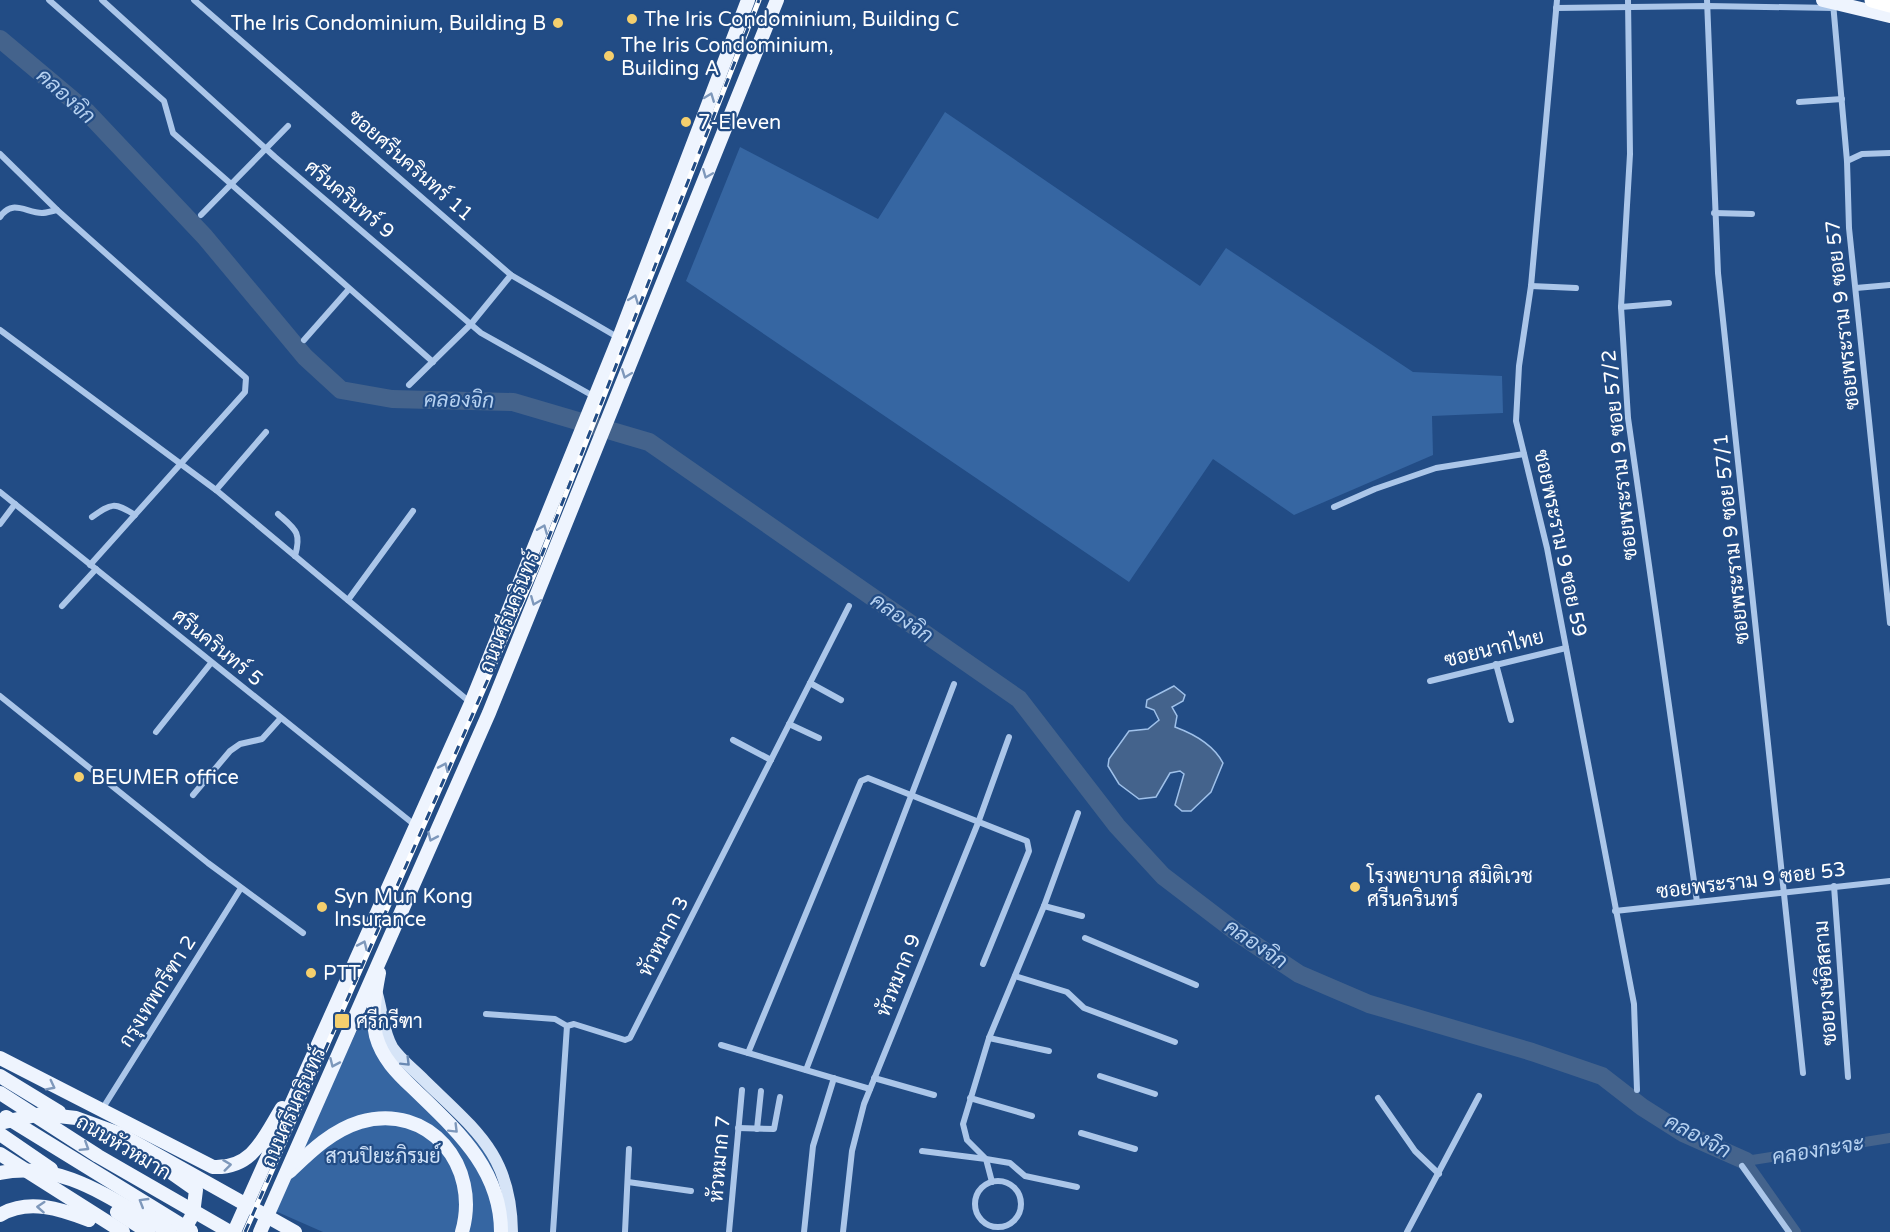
<svg xmlns="http://www.w3.org/2000/svg" width="1890" height="1232" font-family="'Varela Round',Sarabun,sans-serif">
  <style>
    .green { fill: #3666a2 }
    .water { fill: #44638c; stroke: #9fc1ea; stroke-width: 1.5 }
    .lines { fill: none; stroke-linecap: round; stroke-linejoin: round }
    .canal { stroke: #44638c; stroke-width: 10 }
    .river { stroke: #44638c; stroke-width: 18 }
    .minor { stroke: #abc6e9; stroke-width: 6 }
    .secondary { stroke: #d6e4f7; stroke-width: 12 }
    .primary { stroke: #eef4fe; stroke-width: 14 }
    .motorway { stroke: #fff; stroke-width: 15 }
    .rail-casing { stroke: #fff; stroke-width: 5 }
    .rail { stroke: #224c85; stroke-width: 3; stroke-dasharray: 9; stroke-linecap: butt }
    .oneway { stroke: #7e98bb }
    .oneway2 { stroke: #6a89b3 }
    .poi-dot { fill: #f5cf6d; stroke: #224c85; stroke-width: 2 }
    .labels { text-anchor: middle; stroke-width: 4.5; stroke-linejoin: round; paint-order: stroke }
    .poi-label { font-size: 20px; fill: #fff; stroke: #224c85; text-anchor: start }
    .street-label { font-size: 20px; fill: #fff; stroke: #224c85 }
    .park-label { font-size: 20px; fill: #cfe1f7; stroke: #224c85 }
    .water-label { font-size: 21px; font-style: italic; fill: #b6d1f0; stroke: #224c85 }
  </style>
  <rect width="100%" height="100%" fill="#224c85"/>
  <g class="green">
    <polygon points="945,112 1200,286 1226,248 1413,372 1502,376 1503,413 1432,416 1433,455 1294,515 1213,459 1129,582 686,281 740,147 878,219"/>
    <path d="M377 1008C383 1068 445 1102 479 1145 499 1170 503 1202 505 1232H323L273 1210 367 1009Z"/>
  </g>
  <path class="water" d="M1174 686 1185 695 1183 701 1172 707 1177 716 1175 727C1194 734 1213 744 1223 763L1211 792 1191 811H1182L1175 805 1184 774 1180 771 1170 773 1156 797 1139 799 1119 784 1108 766 1109 759 1129 731 1148 729 1159 720 1154 710 1146 707 1147 700Z"/>
  <g class="lines">
    <polyline class="canal" points="1796,1232 1746,1161 1890,1138"/>
    <polyline class="river" points="0,39 87,112 205,237 305,357 341,390 392,399 513,402 649,442 1019,699 1117,826 1163,876 1239,934 1299,974 1369,1004 1532,1052 1602,1076 1642,1107 1683,1133 1746,1161"/>
    <g class="minor">
      <polyline points="49,0 164,101 173,133 433,362"/>
      <polyline points="102,0 275,157 481,333 595,397"/>
      <polyline points="194,0 511,275 619,338"/>
      <polyline points="1557,0 1531,286 1519,366 1516,421 1547,548 1634,1004 1637,1090"/>
      <polyline points="1628,0 1630,154 1621,307 1628,418 1697,902"/>
      <polyline points="1707,0 1718,273 1803,1073"/>
      <polyline points="1833,3 1847,161 1849,228 1890,623"/>
      <polyline points="1556,8 1707,6 1834,8"/>
      <polyline points="1799,102 1842,99"/>
      <polyline points="0,154 57,210 246,378 245,392 90,565"/>
      <polyline points="1847,161 1862,154 1890,153"/>
      <polyline points="1714,213 1752,214"/>
      <polyline points="201,215 288,126"/>
      <path d="M0 217C12 199 25 212 42 213 46 213 52 211 57 210"/>
      <polyline points="1531,286 1576,288"/>
      <polyline points="1856,288 1890,285"/>
      <polyline points="1621,307 1669,303"/>
      <polyline points="0,330 216,490 471,703"/>
      <polyline points="304,340 349,289"/>
      <polyline points="409,385 471,324 511,275"/>
      <polyline points="216,490 266,432"/>
      <polyline points="0,492 416,826"/>
      <polyline points="1334,507 1375,489 1436,468 1524,454"/>
      <path d="M278 514C295 529 302 532 295 556"/>
      <path d="M92 517C112 503 114 502 135 515"/>
      <polyline points="0,524 15,504"/>
      <polyline points="348,600 413,511"/>
      <polyline points="62,606 96,569"/>
      <polyline points="1496,664 1511,720"/>
      <polyline points="1430,681 1566,648"/>
      <polyline points="810,683 841,700"/>
      <polyline points="0,696 208,863 303,933"/>
      <polyline points="789,724 819,738"/>
      <polyline points="156,732 211,663"/>
      <polyline points="733,740 771,760"/>
      <polyline points="193,795 230,751 240,744 262,739 280,719"/>
      <polyline points="1834,886 1848,1077"/>
      <polyline points="1044,906 1082,916"/>
      <polyline points="1615,911 1890,881"/>
      <polyline points="1085,938 1196,985"/>
      <polyline points="1015,976 1067,992 1084,1008 1175,1042"/>
      <polyline points="486,1014 555,1019 567,1026"/>
      <polyline points="989,1038 1049,1051"/>
      <polyline points="721,1045 870,1089"/>
      <polyline points="748,1053 858,788 861,781 868,778 1027,841 1029,851 983,964"/>
      <polyline points="806,1070 954,684"/>
      <polyline points="1100,1076 1155,1094"/>
      <polyline points="874,1078 934,1095"/>
      <polyline points="970,1098 1032,1116"/>
      <polyline points="1378,1098 1415,1151 1439,1174"/>
      <polyline points="101,1111 241,888"/>
      <polyline points="738,1128 774,1129 780,1097"/>
      <polyline points="757,1129 761,1091"/>
      <polyline points="1081,1133 1135,1149"/>
      <polyline points="922,1151 986,1159 992,1182"/>
      <polyline points="1742,1166 1789,1232"/>
      <circle cx="998" cy="1204" r="23"/>
      <polyline points="628,1182 691,1191"/>
      <polyline points="1077,1187 1025,1176 1010,1163 986,1159 967,1140 963,1124 989,1038 1044,906 1078,813"/>
      <polyline points="553,1232 567,1026 574,1024 625,1040 630,1038 849,606"/>
      <polyline points="625,1232 629,1149"/>
      <polyline points="729,1232 742,1090"/>
      <polyline points="804,1232 813,1146 834,1078"/>
      <polyline points="843,1232 852,1151 864,1104 978,823 1009,737"/>
      <polyline points="1407,1232 1479,1096"/>
    </g>
    <path class="secondary" d="M377 994C382 1011 383 1031 392 1047 400 1059 413 1069 424 1080 475 1130 511 1154 512 1232"/>
    <g class="primary">
      <polyline points="1823,0 1890,16"/>
      <path d="M379 973C375 994 371 1015 376 1036 382 1058 397 1073 413 1088 455 1129 501 1168 501 1232"/>
      <path d="M0 1058 213 1167C253 1169 264 1137 282 1108"/>
      <polyline points="0,1076 59,1112"/>
      <polyline points="0,1093 98,1156 230,1232"/>
      <polyline points="6,1117 191,1231"/>
      <polyline points="0,1123 41,1114 76,1118 120,1134 295,1232"/>
      <polyline points="0,1134 51,1169"/>
      <polyline points="0,1154 123,1232"/>
      <polyline points="169,1171 196,1190 193,1214 183,1232"/>
      <path d="M289 1172C310 1152 331 1131 360 1122 429 1102 481 1166 462 1232"/>
      <path d="M0 1173C64 1159 117 1204 170 1232"/>
      <polyline points="117,1212 148,1232"/>
      <path d="M0 1215C28 1198 61 1209 89 1220"/>
      <polyline points="234,1232 471,703 619,338 748,0"/>
      <polyline points="260,1232 489,713 777,0"/>
    </g>
    <polyline class="motorway" points="1872,0 1890,5"/>
    <g class="rail-casing">
      <polyline id="rail" points="245,1232 536,570 759,0"/>
    </g>
    <use href="#rail" class="rail"/>
  </g>
  <defs><path id="oneway-chevron" d="M-2-3.5L2.5 0L-2 3.5" fill="none" stroke-width="1.6" stroke-linecap="round" stroke-linejoin="round" transform="scale(1.5)"/></defs>
  <g class="oneway">
    <use href="#oneway-chevron" transform="translate(710 97) rotate(-69)"/>
    <use href="#oneway-chevron" transform="translate(707 174) rotate(112)"/>
    <use href="#oneway-chevron" transform="translate(634 299) rotate(-69)"/>
    <use href="#oneway-chevron" transform="translate(626 374) rotate(111)"/>
    <use href="#oneway-chevron" transform="translate(543 529) rotate(-68)"/>
    <use href="#oneway-chevron" transform="translate(535 601) rotate(112)"/>
    <use href="#oneway-chevron" transform="translate(444 767) rotate(-66)"/>
    <use href="#oneway-chevron" transform="translate(432 837) rotate(114)"/>
    <use href="#oneway-chevron" transform="translate(363 945) rotate(-66)"/>
    <use href="#oneway-chevron" transform="translate(334 1063) rotate(114)"/>
    <use href="#oneway-chevron" transform="translate(51 1086) rotate(27)"/>
    <use href="#oneway-chevron" transform="translate(454 1129) rotate(45)"/>
    <use href="#oneway-chevron" transform="translate(85 1147) rotate(32)"/>
    <use href="#oneway-chevron" transform="translate(227 1165) rotate(-7)"/>
    <use href="#oneway-chevron" transform="translate(143 1202) rotate(-149)"/>
    <use href="#oneway-chevron" transform="translate(41 1207) rotate(-176)"/>
  </g>
  <use class="oneway2" href="#oneway-chevron" transform="translate(406 1062) rotate(45)"/>
  <g class="poi-dot">
    <circle cx="632" cy="19" r="6"/>
    <circle cx="558" cy="23" r="6"/>
    <circle cx="609" cy="56" r="6"/>
    <circle cx="686" cy="122" r="6"/>
    <circle cx="79" cy="777" r="6"/>
    <circle cx="1355" cy="887" r="6"/>
    <circle cx="322" cy="907" r="6"/>
    <circle cx="311" cy="973" r="6"/>
    <rect x="334" y="1013" width="16" height="16" rx="3"/>
  </g>
  <g class="labels">
    <g class="poi-label">
      <text x="644" y="26">The Iris Condominium, Building C</text>
      <text x="546" y="30" text-anchor="end">The Iris Condominium, Building B</text>
      <text x="621" y="52">The Iris Condominium,<tspan x="621" dy="23">Building A</tspan></text>
      <text x="698" y="129">7-Eleven</text>
      <text x="91" y="784">BEUMER office</text>
      <text x="1367" y="883">โรงพยาบาล สมิติเวช<tspan x="1367" dy="23">ศรีนครินทร์</tspan></text>
      <text x="334" y="903">Syn Mun Kong<tspan x="334" dy="23">Insurance</tspan></text>
      <text x="323" y="980">PTT</text>
      <text x="356" y="1028">ศรีกรีฑา</text>
    </g>
    <g class="street-label">
      <text transform="translate(411 165) rotate(41)" y="7">ซอยศรีนครินทร์ 11</text>
      <text transform="translate(350 199) rotate(40)" y="7">ศรีนครินทร์ 9</text>
      <text transform="translate(1842 315) rotate(-96)" y="7">ซอยพระราม 9 ซอย 57</text>
      <text transform="translate(1619 455) rotate(-96)" y="7">ซอยพระราม 9 ซอย 57/2</text>
      <text transform="translate(1731 539) rotate(-96)" y="7">ซอยพระราม 9 ซอย 57/1</text>
      <text transform="translate(1561 543) rotate(78)" y="7">ซอยพระราม 9 ซอย 59</text>
      <text transform="translate(509 612) rotate(-68)" y="7">ถนนศรีนครินทร์</text>
      <text transform="translate(218 647) rotate(39)" y="7">ศรีนครินทร์ 5</text>
      <text transform="translate(1494 648) rotate(-14)" y="7">ซอยนากไทย</text>
      <text transform="translate(1751 880) rotate(-7)" y="7">ซอยพระราม 9 ซอย 53</text>
      <text transform="translate(663 936) rotate(-63)" y="7">หัวหมาก 3</text>
      <text transform="translate(898 975) rotate(-68)" y="7">หัวหมาก 9</text>
      <text transform="translate(1825 983) rotate(-94)" y="7">ซอยวงษ์อิสลาม</text>
      <text transform="translate(157 991) rotate(-58)" y="7">กรุงเทพกรีฑา 2</text>
      <text transform="translate(293 1107) rotate(-66)" y="7">ถนนศรีนครินทร์</text>
      <text transform="translate(124 1147) rotate(31)" y="7">ถนนหัวหมาก</text>
      <text transform="translate(719 1159) rotate(-85)" y="7">หัวหมาก 7</text>
    </g>
    <g class="park-label">
      <text x="383" y="1163">สวนปิยะภิรมย์</text>
    </g>
    <g class="water-label">
      <text transform="translate(66 96) rotate(42)" y="7">คลองจิก</text>
      <text transform="translate(459 400) rotate(1)" y="7">คลองจิก</text>
      <text transform="translate(902 618) rotate(35)" y="7">คลองจิก</text>
      <text transform="translate(1256 944) rotate(34)" y="7">คลองจิก</text>
      <text transform="translate(1698 1136) rotate(28)" y="7">คลองจิก</text>
      <text transform="translate(1818 1150) rotate(-9)" y="7">คลองกะจะ</text>
    </g>
  </g>
</svg>
